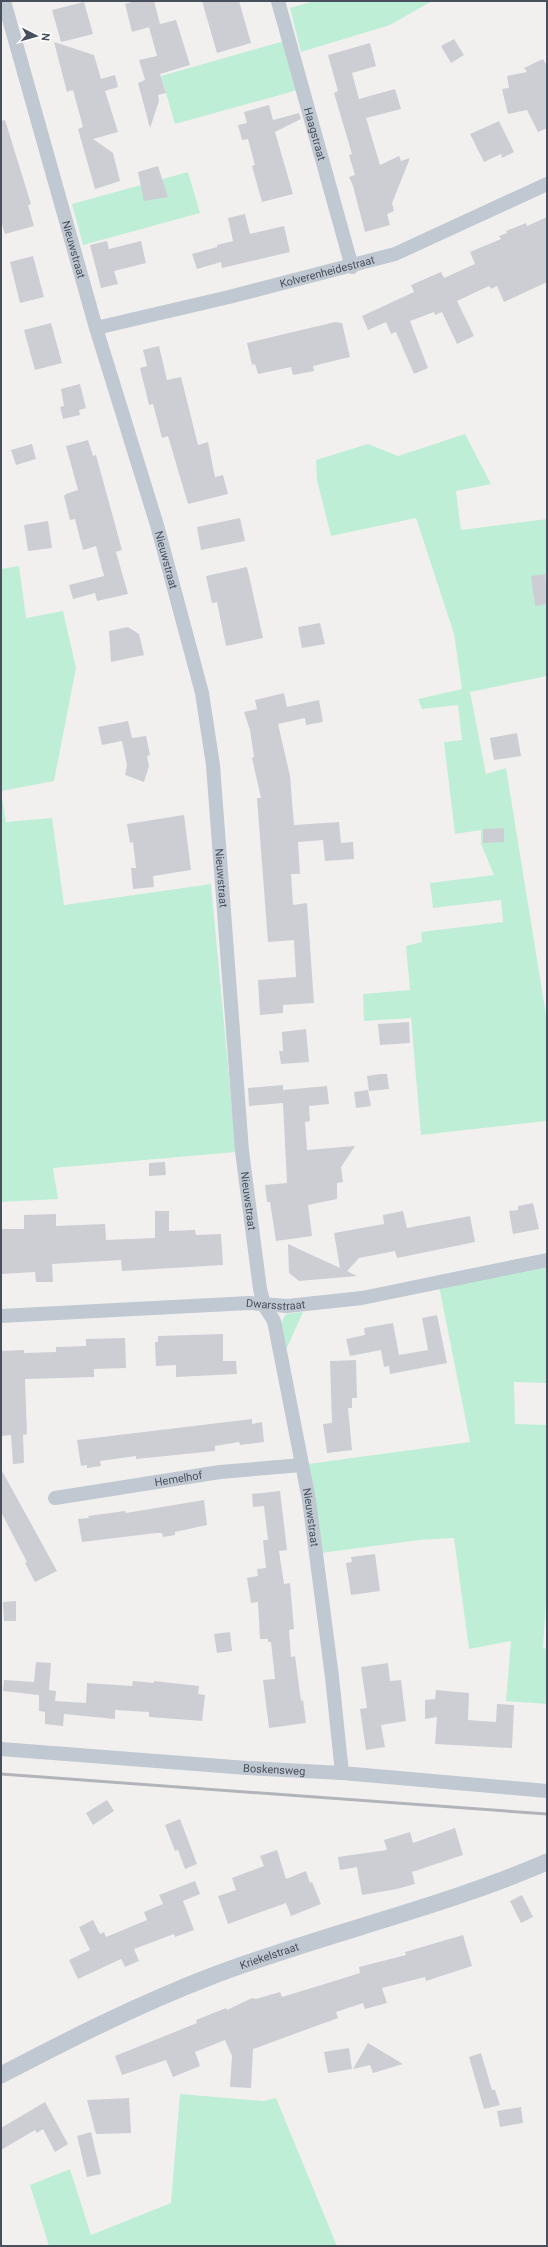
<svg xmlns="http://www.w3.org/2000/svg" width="548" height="2247" font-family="Roboto,sans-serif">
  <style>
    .green { fill: #bfeed7 }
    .building { fill: #ccced4 }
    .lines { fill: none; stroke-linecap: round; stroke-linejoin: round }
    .minor { stroke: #c0c8d1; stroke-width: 14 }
    .tertiary { stroke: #c0c8d1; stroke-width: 17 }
    .rail { stroke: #b2b4ba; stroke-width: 3 }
    .labels { text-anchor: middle; stroke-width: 4; stroke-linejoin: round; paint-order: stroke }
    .street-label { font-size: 11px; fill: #48505d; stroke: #fff }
  </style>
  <rect width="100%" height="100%" fill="#f2f0ef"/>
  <g class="green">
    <polygon points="314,1 432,1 390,25 301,52 290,8"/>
    <polygon points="284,41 298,90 175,124 161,76"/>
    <polygon points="188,172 200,213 83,245 72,204"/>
    <polygon points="465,434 491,484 456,491 461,530 547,519 547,676 470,692 486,774 506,768 547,1021 547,1121 421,1135 411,1018 364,1021 363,994 410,990 406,946 422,942 421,932 503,922 501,900 433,908 430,883 494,875 481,844 481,830 455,834 444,742 462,740 458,705 422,709 418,699 462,689 454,634 416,518 331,536 317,480 316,460 368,444 398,456"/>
    <polygon points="19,566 26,618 63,611 76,668 54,781 1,791 6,822 52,818 64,905 211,884 236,1152 53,1168 58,1199 1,1202 1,569"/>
    <polygon points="547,1264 547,1383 514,1382 515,1424 547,1425 547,1586 543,1648 547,1649 547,1704 506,1701 511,1641 469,1649 454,1538 419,1540 321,1553 308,1464 470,1442 439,1286"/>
    <path d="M303 1312 285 1352C283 1339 277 1325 286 1314Z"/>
    <polygon points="180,2094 263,2101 276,2098 337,2246 49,2246 30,2185 70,2169 91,2235 171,2203"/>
  </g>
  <g class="building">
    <polygon points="135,1 154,1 160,24 176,20 190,65 160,74 166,93 158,95 159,101 150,128 138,83 145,80 139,60 157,56 149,27 153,26 132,32 125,4"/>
    <polygon points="202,1 239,1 251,43 217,53"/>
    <polygon points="84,2 93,34 61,42 52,10"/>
    <polygon points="454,39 464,55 451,63 441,46"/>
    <polygon points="54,42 94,55 101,79 115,75 118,87 105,91 118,132 93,139 113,153 120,181 95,189 78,129 83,127 73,90 67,92"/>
    <polygon points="370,43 376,66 352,73 359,99 395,89 401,109 366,118 380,165 399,156 401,161 410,158 392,203 394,211 387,214 390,225 365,232 353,186 349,177 355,175 349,155 352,154 334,93 338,91 328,55"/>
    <polygon points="543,59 547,66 547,128 538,132 527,110 508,114 502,89 509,88 507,76 527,72 524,68"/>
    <polygon points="269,105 273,120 299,113 301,119 275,132 293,194 262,202 252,166 255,165 248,139 242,140 238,125 247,123 244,112"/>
    <polygon points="5,120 31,204 28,205 34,226 5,234 1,221 1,121"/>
    <polygon points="499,121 514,152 502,158 501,154 484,162 470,134"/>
    <polygon points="158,166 168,197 144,201 138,172"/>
    <polygon points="245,214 250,234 284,226 290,252 222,268 221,262 197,269 192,254 217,247 217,245 233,241 228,218"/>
    <polygon points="547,217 547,282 504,302 497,286 491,289 489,286 457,301 474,336 457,344 442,312 435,315 434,312 410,321 428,368 414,374 396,332 391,334 386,322 368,330 362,316 414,292 411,285 441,272 444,278 475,264 470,252 501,239 499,236 507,233 506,231 526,223 527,226"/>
    <polygon points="107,241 109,249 141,241 146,263 114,271 118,284 101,288 90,245"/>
    <polygon points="33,256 44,297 20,303 10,262"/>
    <polygon points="335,322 342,323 350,357 313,366 314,371 293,375 291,367 258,374 255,364 252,365 247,343"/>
    <polygon points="51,323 62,363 35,370 24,330"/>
    <polygon points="159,346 167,380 181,377 198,445 208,442 215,477 223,475 228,494 188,504 168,436 162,438 153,404 149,405 140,368 147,366 143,350"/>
    <polygon points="80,384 86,408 79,410 80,415 63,419 60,407 64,406 61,389"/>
    <polygon points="88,440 93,456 96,455 122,550 116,552 128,594 97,601 95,593 73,599 69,585 104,576 96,546 83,550 75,519 70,520 64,496 66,494 78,490 66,446"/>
    <polygon points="32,444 36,459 16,465 11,450"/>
    <polygon points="240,518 245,541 201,550 197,527"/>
    <polygon points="48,521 52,548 28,551 24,525"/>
    <polygon points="247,567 263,638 226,646 217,602 212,603 206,576"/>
    <polygon points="545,574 547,604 535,606 531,576"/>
    <polygon points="320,623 325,644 302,648 298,627"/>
    <polygon points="128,627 139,634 144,655 111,662 109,631"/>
    <polygon points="284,693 287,707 319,700 323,722 306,725 305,718 278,724 290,776 294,825 339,822 341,843 353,842 354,859 325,861 323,840 298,842 300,874 291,874 293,905 307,903 314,1003 283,1005 283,1013 260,1015 258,980 296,977 294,940 268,942 257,798 261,798 252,758 254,757 250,730 244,712 257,709 255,700"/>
    <polygon points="128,721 132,738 146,736 150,755 147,756 149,766 144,782 125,775 127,765 122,741 102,745 98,727"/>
    <polygon points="517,733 521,756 494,760 490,738"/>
    <polygon points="184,815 191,870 153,876 154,887 133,889 131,868 136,868 133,842 130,843 127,824"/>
    <polygon points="504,828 504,842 483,843 483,829"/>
    <polygon points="409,1022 410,1043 380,1045 378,1024"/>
    <polygon points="306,1029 309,1062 281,1064 279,1051 283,1051 282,1032"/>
    <polygon points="381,1074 387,1074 389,1089 369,1091 367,1076"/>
    <polygon points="283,1085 283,1090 327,1086 329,1104 309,1106 310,1121 305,1122 307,1150 355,1146 341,1167 343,1182 337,1183 337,1199 308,1205 312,1236 276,1241 270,1202 267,1202 265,1185 287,1183 283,1103 249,1106 248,1088"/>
    <polygon points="368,1090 371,1106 356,1108 354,1092"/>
    <polygon points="165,1162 166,1175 149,1176 149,1163"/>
    <polygon points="533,1203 539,1229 513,1234 509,1211 518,1210 518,1206"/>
    <polygon points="155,1211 169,1211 169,1231 195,1230 196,1235 221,1234 223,1265 122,1271 121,1260 52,1264 53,1282 36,1282 35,1272 1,1274 1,1229 24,1229 24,1215 56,1214 56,1226 105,1224 106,1240 155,1238"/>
    <polygon points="403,1211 407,1228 470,1216 475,1242 397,1258 395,1251 359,1258 347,1271 357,1276 299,1281 289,1273 288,1244 340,1268 334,1233 384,1224 383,1215"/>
    <polygon points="437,1315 447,1363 390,1374 389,1366 384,1367 381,1350 350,1356 346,1339 365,1335 364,1328 393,1323 399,1355 428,1350 422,1318"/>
    <polygon points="223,1334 223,1361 236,1361 237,1374 176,1377 176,1365 156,1366 155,1342 158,1342 158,1336"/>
    <polygon points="125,1338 126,1368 94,1369 94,1377 25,1379 27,1434 23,1435 24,1463 13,1464 11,1435 1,1436 1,1351 24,1350 24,1353 56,1352 56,1347 86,1346 86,1339"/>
    <polygon points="356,1360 357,1398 352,1398 352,1408 348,1408 352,1450 327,1453 323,1424 332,1423 330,1361"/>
    <polygon points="252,1419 252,1424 262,1422 264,1442 240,1445 239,1442 215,1446 215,1451 136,1459 136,1456 100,1461 101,1466 87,1468 87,1465 81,1466 77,1440"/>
    <polygon points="1,1469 57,1571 35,1582 25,1563 27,1562 1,1512"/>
    <polygon points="280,1491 287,1550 279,1551 284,1584 290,1583 294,1629 289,1630 291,1657 295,1656 301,1701 303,1700 306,1723 269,1728 263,1680 275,1679 271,1642 268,1642 268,1639 260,1639 258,1602 251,1603 247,1578 258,1576 257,1569 266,1568 263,1540 268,1540 264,1506 253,1507 252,1494"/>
    <polygon points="204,1500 207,1525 175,1532 175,1535 163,1537 162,1533 156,1533 82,1542 78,1519 89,1518 88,1516 125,1511 126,1513"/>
    <polygon points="375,1554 380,1591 351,1595 346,1563 352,1562 351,1557"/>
    <polygon points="16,1601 16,1621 4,1621 3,1602"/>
    <polygon points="230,1632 232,1651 217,1653 214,1634"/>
    <polygon points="36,1662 51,1663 49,1690 56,1691 55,1701 86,1703 87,1683 132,1686 133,1681 154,1683 154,1681 199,1686 198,1694 205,1695 202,1721 149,1717 149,1712 115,1710 115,1719 64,1714 63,1726 45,1724 45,1712 39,1711 39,1695 3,1691 4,1680 34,1682"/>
    <polygon points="388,1663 390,1681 401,1680 406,1721 381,1725 385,1747 366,1750 360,1709 367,1708 361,1667"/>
    <polygon points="436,1690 469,1693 468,1720 496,1722 497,1704 514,1705 512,1748 435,1744 437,1717 425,1719 425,1700 435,1699"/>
    <polygon points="107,1800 114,1811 93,1825 86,1813"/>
    <polygon points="180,1819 197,1864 185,1869 178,1850 175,1851 165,1825"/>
    <polygon points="455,1828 463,1855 412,1872 415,1884 397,1889 362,1895 357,1867 340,1870 338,1857 387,1850 384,1840 410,1832 413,1843"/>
    <polygon points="277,1850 286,1879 306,1871 310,1883 312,1882 321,1904 291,1916 286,1903 228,1924 218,1896 236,1890 232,1878 264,1866 260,1856"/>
    <polygon points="195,1881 200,1894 183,1901 194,1930 175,1937 174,1934 134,1949 139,1961 125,1967 121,1959 78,1979 69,1960 90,1950 79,1927 93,1920 100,1934 104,1932 106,1937 147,1920 144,1912 163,1904 159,1895"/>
    <polygon points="522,1895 533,1917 521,1923 510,1901"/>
    <polygon points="463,1935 472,1966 426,1981 425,1977 382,1988 387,2003 365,2009 363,2003 336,2012 338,2018 253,2049 251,2088 230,2087 232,2056 225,2040 195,2052 200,2066 173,2077 166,2060 122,2075 115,2056 197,2023 196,2020 226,2008 227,2010 252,1998 256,1999 280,1992 282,1997 328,1983 360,1973 359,1967 406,1955 405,1952"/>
    <polygon points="368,2043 403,2064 373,2073 370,2065 353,2069"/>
    <polygon points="349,2048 352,2069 328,2073 324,2052"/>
    <polygon points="481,2053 492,2090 495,2090 500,2105 484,2109 469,2057"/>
    <polygon points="129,2098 131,2133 96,2134 87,2100"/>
    <polygon points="45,2102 68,2144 55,2152 43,2129 37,2133 35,2130 1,2150 1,2128"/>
    <polygon points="521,2107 523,2123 500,2127 497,2111"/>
    <polygon points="91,2132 101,2174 87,2177 77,2136"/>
  </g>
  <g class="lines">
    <g class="minor">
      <path id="s1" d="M4 1 96 328 157 525 202 693 213 765 242 1151 260 1289 264 1305 274 1321 309 1500 332 1677 342 1773"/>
      <path id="s2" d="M278 1 352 267"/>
      <path id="s3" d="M96 328 229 297 395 254 547 184"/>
      <path id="s4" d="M1 1316 249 1303 287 1306 362 1298 547 1260"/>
      <path id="s5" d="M55 1498 220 1472 302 1465"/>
      <path id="s6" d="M1 1749 247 1768 342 1773 547 1791"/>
    </g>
    <path class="tertiary" id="s7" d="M1 2075C70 2039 139 2004 212 1976 322 1934 438 1909 547 1862"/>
    <polyline class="rail" points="1,1774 547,1814"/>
  </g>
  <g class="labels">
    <g class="street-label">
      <text dy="4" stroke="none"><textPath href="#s2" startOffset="138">Haagstraat</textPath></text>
      <text dy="4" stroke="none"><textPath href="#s1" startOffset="258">Nieuwstraat</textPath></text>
      <text dy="4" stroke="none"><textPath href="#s3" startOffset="238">Kolverenheidestraat</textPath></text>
      <text dy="4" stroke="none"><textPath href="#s1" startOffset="582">Nieuwstraat</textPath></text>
      <text dy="4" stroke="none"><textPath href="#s1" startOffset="906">Nieuwstraat</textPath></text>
      <text dy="4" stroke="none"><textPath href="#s1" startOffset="1230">Nieuwstraat</textPath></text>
      <text dy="4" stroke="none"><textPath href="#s4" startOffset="275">Dwarsstraat</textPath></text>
      <text dy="4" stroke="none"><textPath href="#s5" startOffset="125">Hemelhof</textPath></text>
      <text dy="4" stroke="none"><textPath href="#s1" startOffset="1554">Nieuwstraat</textPath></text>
      <text dy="4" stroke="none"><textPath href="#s6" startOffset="274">Boskensweg</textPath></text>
      <text dy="4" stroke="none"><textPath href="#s7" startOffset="294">Kriekelstraat</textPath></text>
    </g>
  </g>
  <rect width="548" height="2247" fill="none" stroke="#48505d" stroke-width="4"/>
  <g transform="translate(36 36) rotate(96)" stroke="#ffffff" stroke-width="3" paint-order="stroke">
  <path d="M0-3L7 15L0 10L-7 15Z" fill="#48505d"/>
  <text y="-6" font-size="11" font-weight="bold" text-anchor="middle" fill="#48505d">N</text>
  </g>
</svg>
